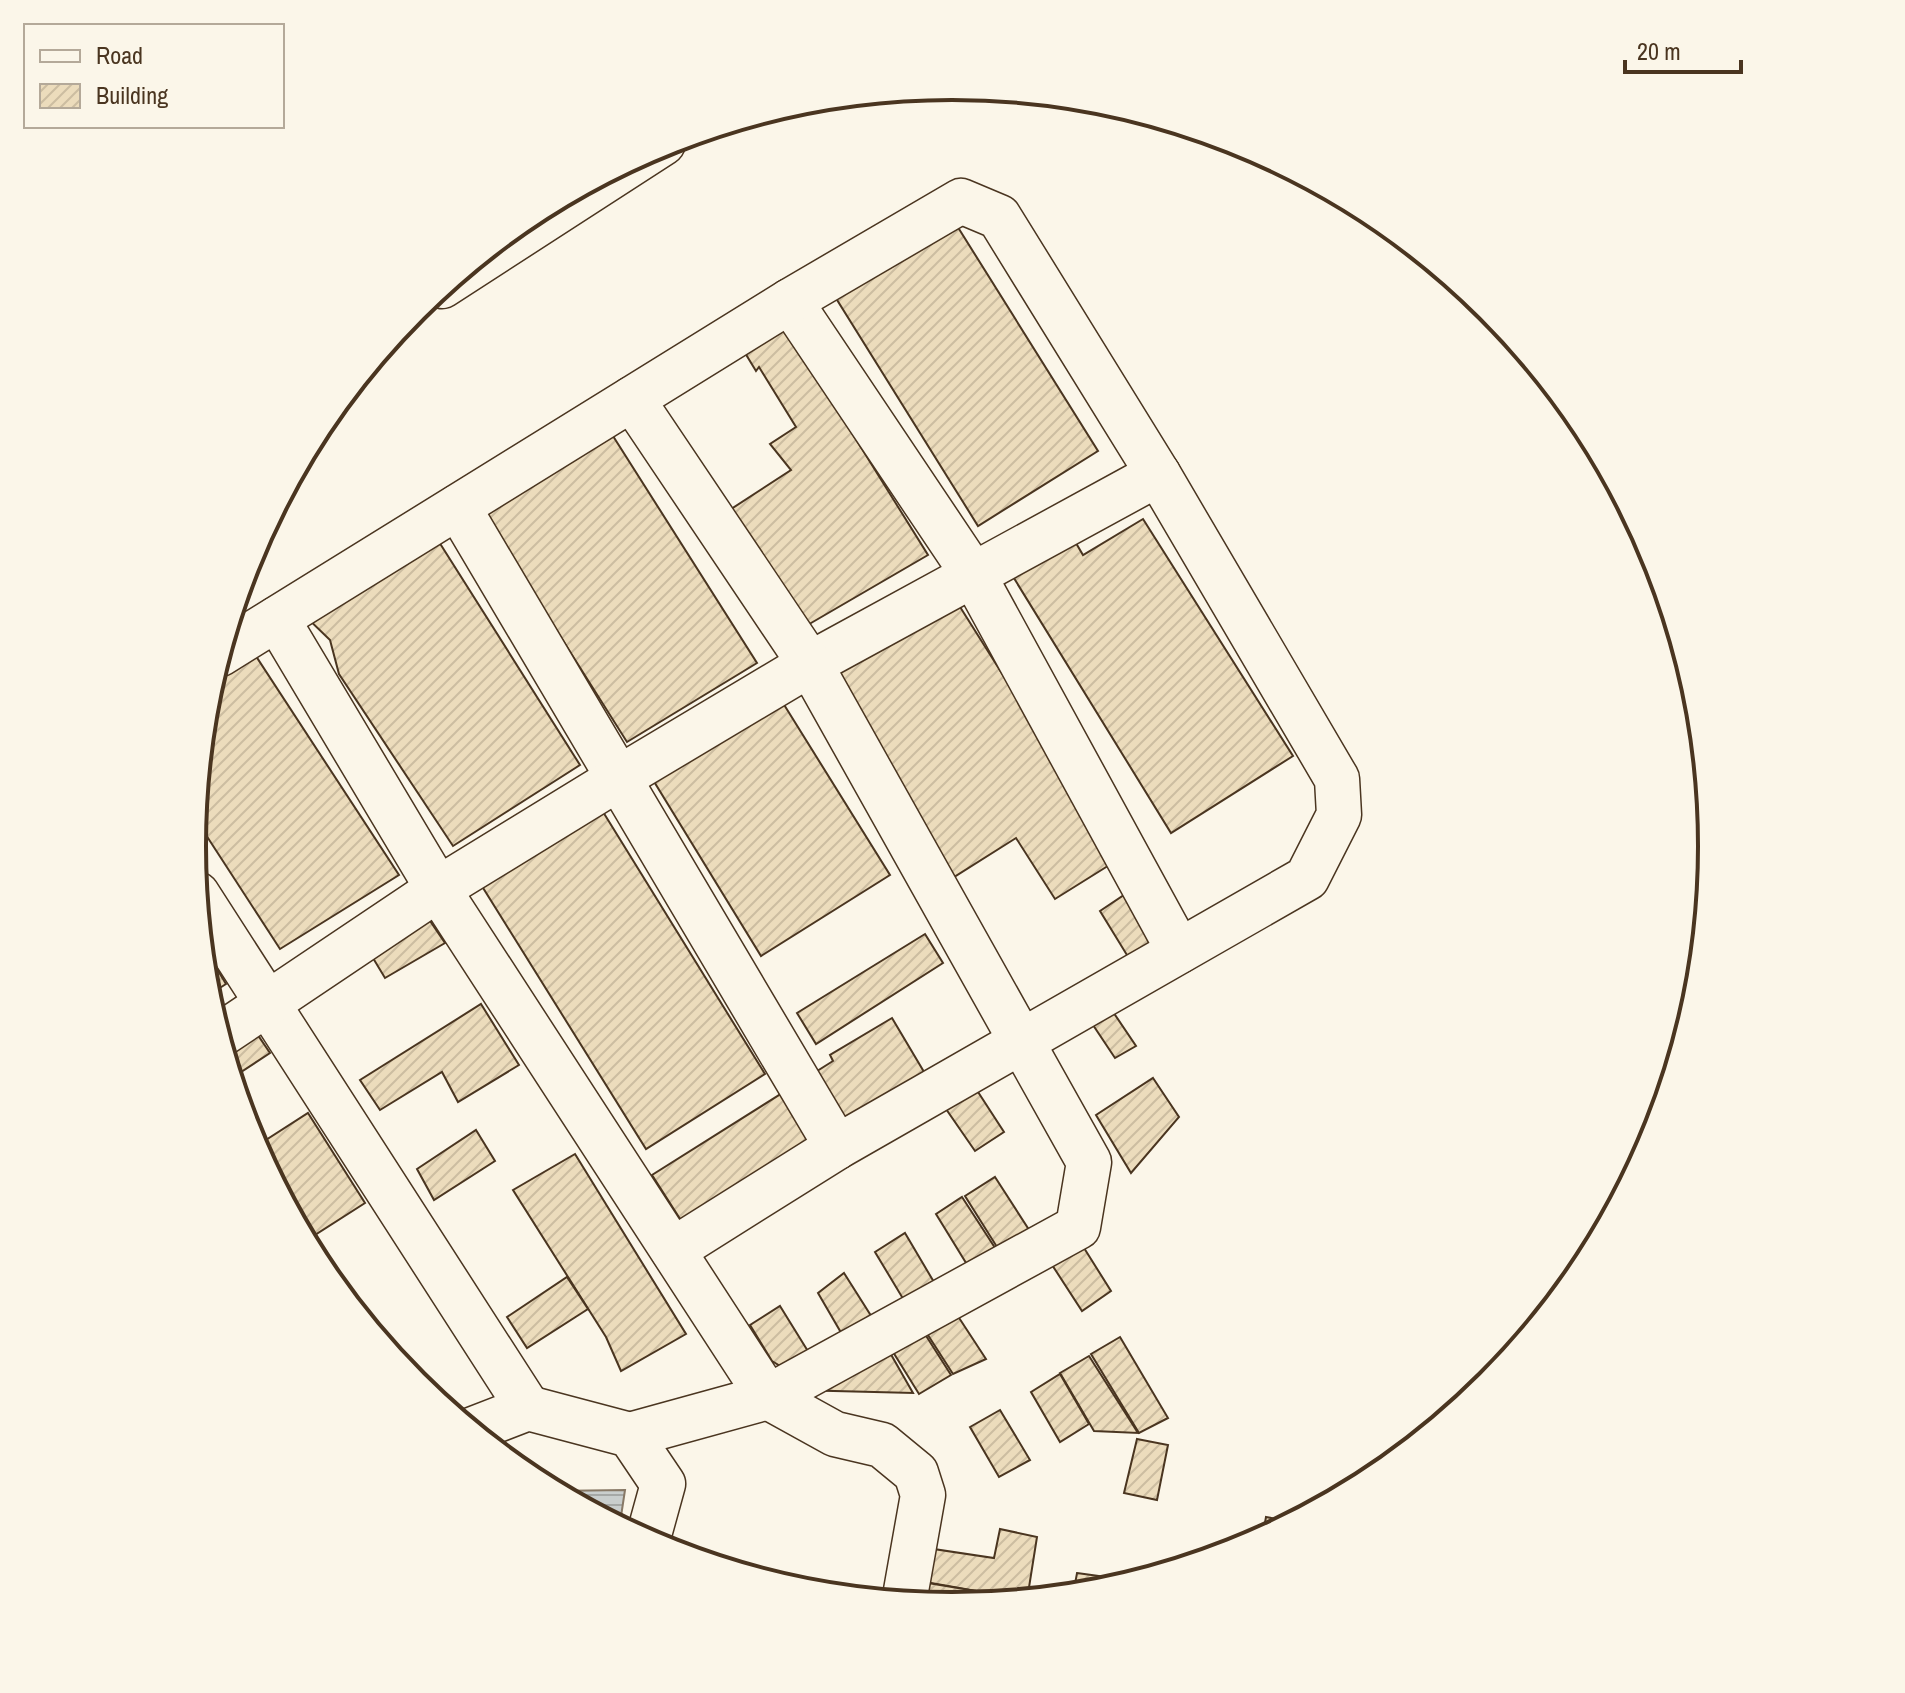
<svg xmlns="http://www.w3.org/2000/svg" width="1905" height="1693" font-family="'Archivo Narrow',sans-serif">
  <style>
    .water { fill: url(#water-rules); stroke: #887966; stroke-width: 2 }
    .building { fill: url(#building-hatch); stroke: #4a3520; stroke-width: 2 }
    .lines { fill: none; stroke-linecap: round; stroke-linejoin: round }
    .minor-casing { stroke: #4a3520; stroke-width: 47 }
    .highway-casing { stroke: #4a3520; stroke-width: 47 }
    .minor { stroke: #fbf6e9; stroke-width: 44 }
    .highway { stroke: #fbf6e9; stroke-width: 44 }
    .rim { fill: none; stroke: #4a3520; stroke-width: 4 }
  </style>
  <defs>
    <pattern id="water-rules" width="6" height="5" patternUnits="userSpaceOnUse" patternTransform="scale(2)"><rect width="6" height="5" fill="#c9cecd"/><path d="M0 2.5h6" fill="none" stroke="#a5a8a6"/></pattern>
    <pattern id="building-hatch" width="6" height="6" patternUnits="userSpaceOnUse" patternTransform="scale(2)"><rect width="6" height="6" fill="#ecdcbc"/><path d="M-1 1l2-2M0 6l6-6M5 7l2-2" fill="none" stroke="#ccbda1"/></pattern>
  </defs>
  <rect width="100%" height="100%" fill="#fbf6e9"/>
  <polygon class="water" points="625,1490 620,1523 616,1525 554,1491"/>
  <g class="building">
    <polygon points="949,213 1098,451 978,526 829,287"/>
    <polygon points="778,314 928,555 799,630 725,513 791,470 770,444 796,427 759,367 756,371 736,338"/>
    <polygon points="606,425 757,663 627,742 476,503"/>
    <polygon points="1143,519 1293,756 1171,833 1004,562 1066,526 1083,555"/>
    <polygon points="434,534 580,765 453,846 339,674 330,640 300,611"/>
    <polygon points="950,591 1119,859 1055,899 1016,838 954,877 822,668"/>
    <polygon points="248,644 399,875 280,949 195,818 207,698 217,663"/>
    <polygon points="778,695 890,875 761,956 650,775"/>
    <polygon points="600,807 765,1074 646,1149 480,883"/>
    <polygon points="1130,891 1162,941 1130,960 1100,911"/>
    <polygon points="426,915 445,943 385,978 370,953"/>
    <polygon points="925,934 943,963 816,1044 797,1013"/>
    <polygon points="202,944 226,984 207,996 207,994"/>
    <polygon points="1103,997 1136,1046 1115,1058 1083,1010"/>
    <polygon points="481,1004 519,1065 458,1102 442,1072 380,1110 360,1080"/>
    <polygon points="892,1018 930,1082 691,1236 652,1175 833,1061 830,1055"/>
    <polygon points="249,1022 270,1053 232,1078 221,1041"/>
    <polygon points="967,1075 1004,1132 975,1151 935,1093"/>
    <polygon points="1153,1078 1179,1117 1131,1173 1096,1115"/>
    <polygon points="308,1113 365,1203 307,1240 255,1147"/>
    <polygon points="476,1130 495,1161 434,1200 417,1169"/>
    <polygon points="575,1154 686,1334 621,1371 606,1337 513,1190"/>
    <polygon points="995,1177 1033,1236 1002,1255 965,1196"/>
    <polygon points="962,1197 999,1254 971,1271 936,1214"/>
    <polygon points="1074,1232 1111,1291 1082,1311 1043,1251"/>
    <polygon points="905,1233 941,1294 911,1312 875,1252"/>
    <polygon points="844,1273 880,1330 850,1348 818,1293"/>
    <polygon points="567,1277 588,1309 527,1348 507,1317"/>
    <polygon points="948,1301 986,1359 953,1374 917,1318"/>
    <polygon points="780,1306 814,1361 795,1375 772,1361 750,1325"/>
    <polygon points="916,1320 951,1375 919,1394 885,1339"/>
    <polygon points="881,1337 913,1393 796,1390"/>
    <polygon points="1120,1337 1168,1418 1139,1433 1091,1354"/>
    <polygon points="1089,1356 1138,1433 1094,1431 1060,1373"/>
    <polygon points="1060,1374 1089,1424 1060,1442 1031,1392"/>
    <polygon points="1000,1410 1030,1460 999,1477 970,1427"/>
    <polygon points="1137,1439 1168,1445 1157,1500 1124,1493"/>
    <polygon points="1266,1517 1293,1522 1262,1539"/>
    <polygon points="1000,1529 1037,1537 1027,1600 986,1604 988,1593 914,1580 920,1547 994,1558"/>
    <polygon points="1077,1573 1135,1581 1100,1592 1073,1595"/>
    <polygon points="916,1581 976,1591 974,1605 952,1607 913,1603"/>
    <polygon points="976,1591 988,1593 986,1604 974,1605"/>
  </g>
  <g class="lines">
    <g class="minor-casing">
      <g id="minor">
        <polyline points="790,301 973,574 1179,951"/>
        <polyline points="458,507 837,1147"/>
        <polyline points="277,619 438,889 768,1397 835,1434 882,1445 916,1473 923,1495 904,1602"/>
        <polyline points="220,654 790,301 961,201 999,217 1158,474 1337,779 1339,815 1307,878 837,1147 673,1250"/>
        <polyline points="197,894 528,1408"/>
        <polyline points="219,1036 438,889 619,778 810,664 1158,474"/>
        <polyline points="471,1430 528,1408 630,1435 663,1484 647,1542"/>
        <polyline points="630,1435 768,1397 1078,1227 1089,1162 810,664 632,399"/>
      </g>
    </g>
    <g class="highway-casing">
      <polyline id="highway" points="442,286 663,143"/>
    </g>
    <use href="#minor" class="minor"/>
    <use href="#highway" class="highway"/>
  </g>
  <path d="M0 0H1905V1693H0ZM206 846a746 746 0 1 1 1492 0a746 746 0 1 1-1492 0Z" fill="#fbf6e9" fill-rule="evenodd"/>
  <path class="rim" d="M206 846a746 746 0 1 1 1492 0a746 746 0 1 1-1492 0Z"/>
  <rect x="24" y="24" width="260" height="104" fill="#fbf6e9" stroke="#b4a999" stroke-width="2"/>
  <rect x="40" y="50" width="40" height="12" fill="#fbf6e9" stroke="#b4a999" stroke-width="2"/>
  <text x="96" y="64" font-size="24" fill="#4a3520">Road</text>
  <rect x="40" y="84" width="40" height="24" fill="url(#building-hatch)" stroke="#b4a999" stroke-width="2"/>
  <text x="96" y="104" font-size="24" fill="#4a3520">Building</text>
  <path d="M1625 60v12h116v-12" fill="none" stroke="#4a3520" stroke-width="4"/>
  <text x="1637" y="60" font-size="24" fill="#4a3520" stroke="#fbf6e9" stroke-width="6" paint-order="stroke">20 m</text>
</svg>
